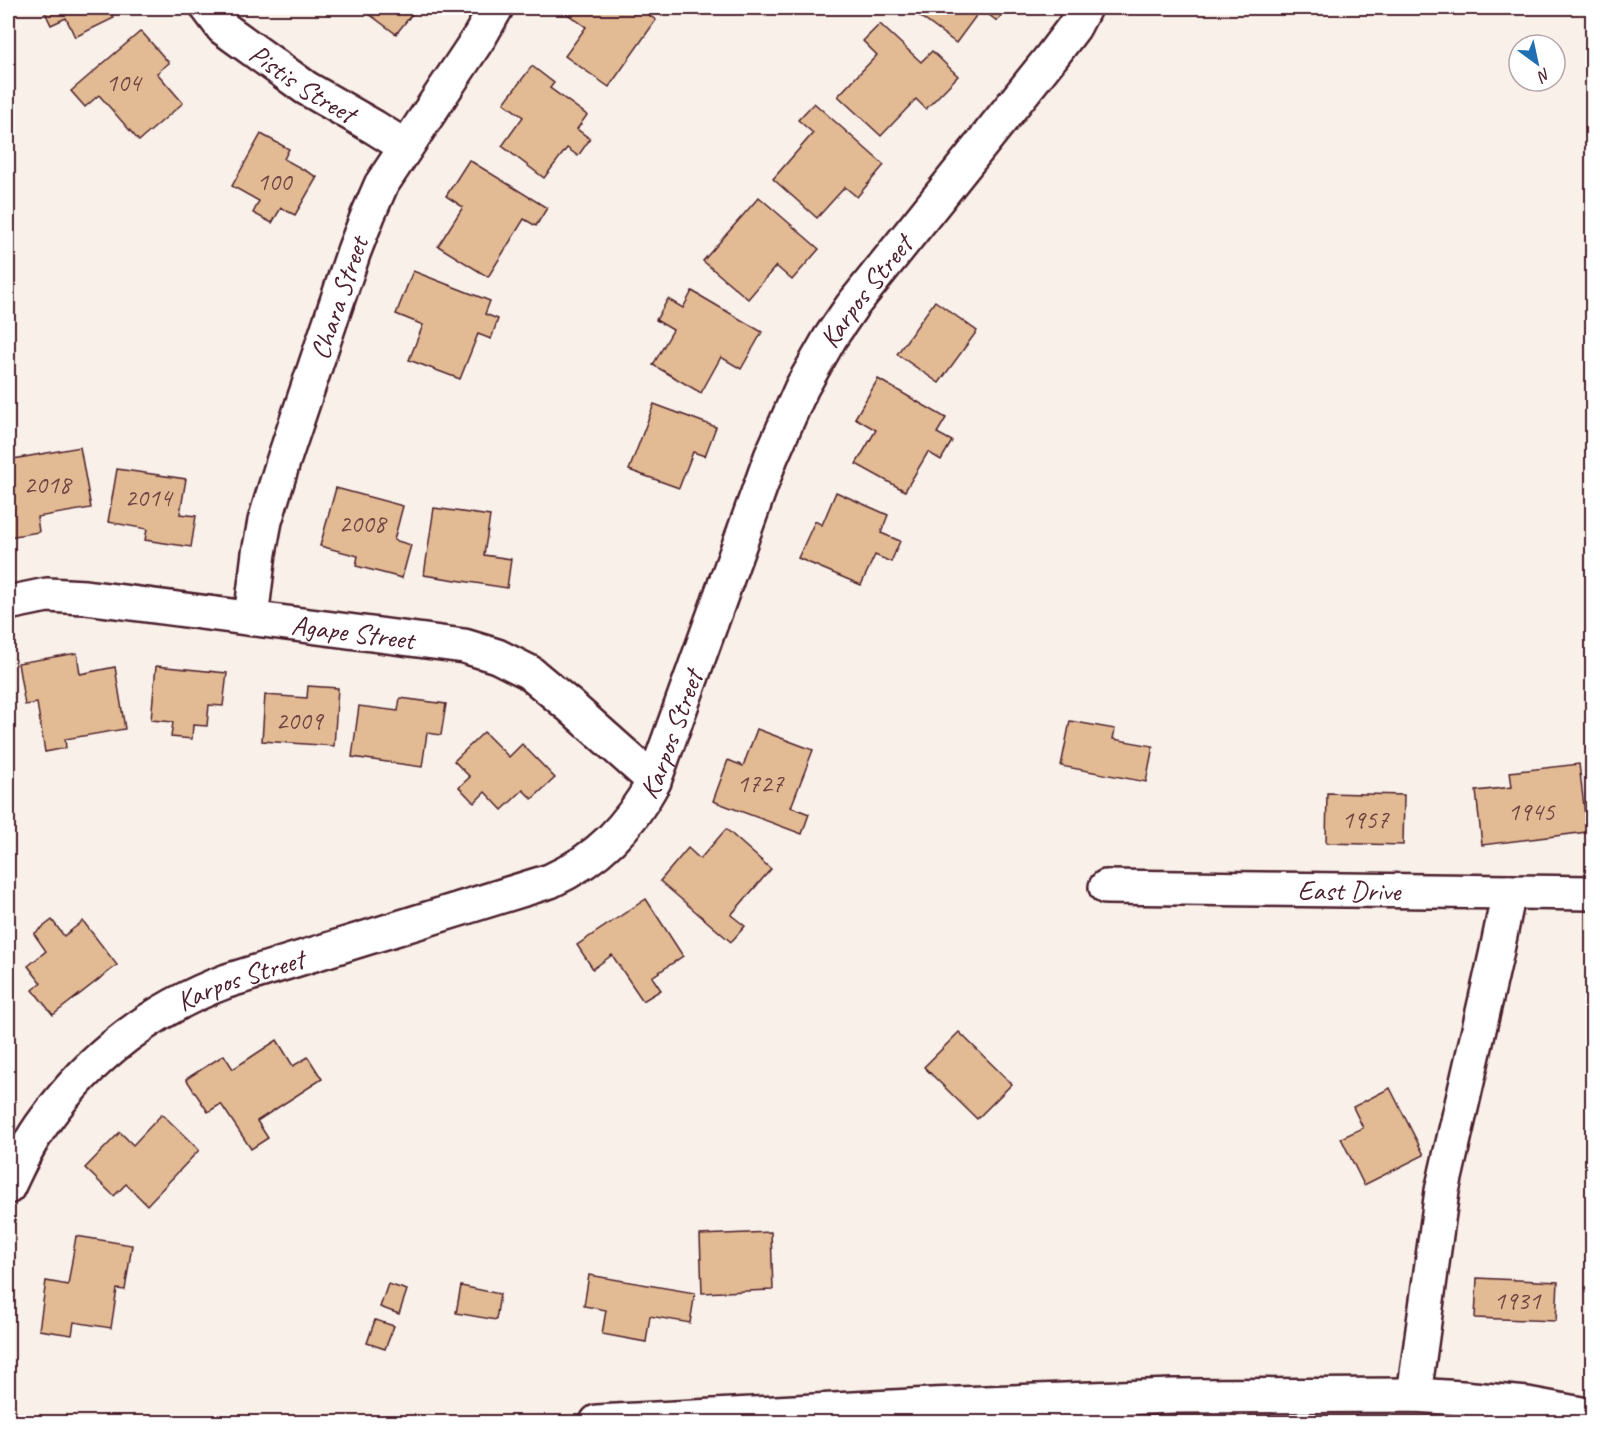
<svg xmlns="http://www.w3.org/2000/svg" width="1600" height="1430" font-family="Caveat,sans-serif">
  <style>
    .building { fill: #e2ba93; stroke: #4a1f2b; stroke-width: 1.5 }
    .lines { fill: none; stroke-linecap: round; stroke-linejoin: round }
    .minor-casing { stroke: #4a1f2b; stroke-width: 38 }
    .minor { stroke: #fff; stroke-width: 33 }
    .labels { text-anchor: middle; stroke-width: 6; stroke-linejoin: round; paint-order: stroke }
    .number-label { font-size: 26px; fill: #704645 }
    .street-label { font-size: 28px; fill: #4a1f2b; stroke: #fff }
  </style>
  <rect width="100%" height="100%" fill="#f9f1e9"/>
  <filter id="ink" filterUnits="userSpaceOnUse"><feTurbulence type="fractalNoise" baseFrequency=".0167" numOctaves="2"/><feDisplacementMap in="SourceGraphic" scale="12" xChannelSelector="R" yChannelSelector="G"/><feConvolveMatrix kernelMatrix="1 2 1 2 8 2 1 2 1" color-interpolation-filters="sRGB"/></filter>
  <g filter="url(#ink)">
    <g class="building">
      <polygon points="43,8 109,8 114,18 75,37 66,18 51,25"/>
      <polygon points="361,8 417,8 396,34"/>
      <polygon points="565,8 638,8 656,20 609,87 565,56 586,27 563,11"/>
      <polygon points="912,8 1007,8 997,21 981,9 956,43 910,9"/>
      <polygon points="880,24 921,62 932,51 958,76 926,109 916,99 881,136 838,96 877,55 863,41"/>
      <polygon points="141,31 169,63 157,73 183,103 139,141 99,95 85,107 71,91"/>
      <polygon points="532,66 554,83 550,88 587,115 577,129 590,139 578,156 567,148 544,178 502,146 523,117 504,103"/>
      <polygon points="814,103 884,165 857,197 845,187 817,218 773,179 813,133 798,120"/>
      <polygon points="261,134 289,149 284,159 317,177 295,215 281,208 272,223 253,213 259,201 232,186"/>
      <polygon points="469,160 547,208 536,226 524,219 488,277 438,246 463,207 446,196"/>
      <polygon points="759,197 819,249 792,280 776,266 748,299 703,261"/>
      <polygon points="413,271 490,301 485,314 498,319 491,339 478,334 460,379 409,360 423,325 396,314"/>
      <polygon points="692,291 762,332 741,369 721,357 701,393 653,365 673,330 656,320 668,299 683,308"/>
      <polygon points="935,301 977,331 939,383 897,354"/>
      <polygon points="878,379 946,418 937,433 952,441 941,460 928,452 905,491 856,464 876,430 855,418"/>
      <polygon points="654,404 716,427 705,456 693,452 679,488 629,470"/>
      <polygon points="80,447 91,508 37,517 39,532 8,537 8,460"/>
      <polygon points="117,469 186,479 180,514 196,516 191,547 145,540 147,529 108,522"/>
      <polygon points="336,488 403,506 394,540 411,545 402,578 356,566 358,556 320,546"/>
      <polygon points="836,492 888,515 881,533 900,541 891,562 875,555 861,585 798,558 815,521 822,525"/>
      <polygon points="434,508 490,516 484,555 511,559 507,588 424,575"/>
      <polygon points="77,653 80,674 115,667 125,729 65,739 66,748 45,752 37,703 25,705 18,663"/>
      <polygon points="156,666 227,673 223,706 209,705 207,726 193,725 192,739 171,737 173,722 151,720"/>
      <polygon points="308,686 338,688 334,746 262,741 265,695 307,698"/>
      <polygon points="400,698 446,704 441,735 427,733 422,767 352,757 359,706 398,711"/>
      <polygon points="1070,721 1115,729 1113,739 1153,746 1146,782 1061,766"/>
      <polygon points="757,729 813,750 791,807 809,814 802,834 713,801 728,760 743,766"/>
      <polygon points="484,732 509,757 522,744 555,778 532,799 523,790 502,810 485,792 474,803 459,787 470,777 454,761"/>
      <polygon points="1579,764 1587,832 1482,845 1476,791 1512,787 1510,772"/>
      <polygon points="1327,793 1404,795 1403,845 1326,843"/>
      <polygon points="726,829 771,869 731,915 745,926 731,942 660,881 688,848 700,859"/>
      <polygon points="646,899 683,956 652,977 661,990 643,1001 612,955 593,969 577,945"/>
      <polygon points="52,920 64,936 83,921 117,965 53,1015 33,990 41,983 28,966 46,951 34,934"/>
      <polygon points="959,1032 1012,1084 977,1119 924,1067"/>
      <polygon points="277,1040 293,1066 308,1057 322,1079 257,1121 268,1138 251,1149 221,1104 208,1112 186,1079 224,1055 233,1069"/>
      <polygon points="1390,1088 1424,1155 1364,1185 1341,1138 1363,1128 1353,1107"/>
      <polygon points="162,1114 199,1150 147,1205 126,1184 114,1196 85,1168 120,1132 133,1145"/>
      <polygon points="771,1232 773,1290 702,1293 700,1235"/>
      <polygon points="76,1236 132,1245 125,1290 117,1289 111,1328 74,1322 72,1335 39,1330 46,1281 68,1285"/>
      <polygon points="589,1275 695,1293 690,1323 650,1316 646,1342 602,1334 606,1310 584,1306"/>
      <polygon points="1477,1278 1558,1282 1556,1321 1475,1318"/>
      <polygon points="388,1284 407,1290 399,1314 380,1307"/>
      <polygon points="461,1286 500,1294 496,1320 456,1313"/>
      <polygon points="375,1320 394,1326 385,1349 367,1343"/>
    </g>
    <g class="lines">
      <g class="minor-casing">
        <g id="minor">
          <path id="s1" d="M208 8 223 28 306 88 374 127 406 147"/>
          <path id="s2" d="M8 603 47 595 85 597 464 646 497 656 529 672 570 706 654 781"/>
          <path id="s3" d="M251 618 259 553 265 521 283 462 354 251 368 215 381 185 480 36 496 8"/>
          <path id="s4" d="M1106 887 1592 893"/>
          <path id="s5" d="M8 1187C19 1163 30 1140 46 1119 91 1056 154 1008 227 981L550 881C598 859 629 827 654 781L771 457 802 387 830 338 852 306 1052 56 1074 27 1084 8"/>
          <polyline points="1414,1395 1442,1191 1496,955 1509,892"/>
          <polyline points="597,1422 931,1405 1173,1396 1414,1395 1462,1398 1527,1404 1592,1416"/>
        </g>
      </g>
      <use href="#minor" class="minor"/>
    </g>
  </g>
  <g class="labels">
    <g class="number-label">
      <text x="123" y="91">104</text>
      <text x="274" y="190">100</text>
      <text x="47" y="493">2018</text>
      <text x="148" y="506">2014</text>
      <text x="362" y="532">2008</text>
      <text x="299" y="729">2009</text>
      <text x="760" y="792">1727</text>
      <text x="1531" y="820">1945</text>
      <text x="1365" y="828">1957</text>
      <text x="1517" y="1309">1931</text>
    </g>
    <g class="street-label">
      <text dy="10" stroke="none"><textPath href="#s1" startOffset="122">Pistis Street</textPath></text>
      <text dy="10" stroke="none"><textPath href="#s5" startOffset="1330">Karpos Street</textPath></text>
      <text dy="10" stroke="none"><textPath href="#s3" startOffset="333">Chara Street</textPath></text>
      <text dy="10" stroke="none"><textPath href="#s2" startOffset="348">Agape Street</textPath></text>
      <text dy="10" stroke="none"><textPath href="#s5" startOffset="844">Karpos Street</textPath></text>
      <text dy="10" stroke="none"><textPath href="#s4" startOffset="243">East Drive</textPath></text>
      <text dy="10" stroke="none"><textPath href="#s5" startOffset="322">Karpos Street</textPath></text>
    </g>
  </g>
  <rect width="1600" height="1430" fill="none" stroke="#fff" stroke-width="30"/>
  <rect x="15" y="15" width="1570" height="1400" fill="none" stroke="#4a1f2b" stroke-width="2" filter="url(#ink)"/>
  <g transform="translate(1537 63) rotate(147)"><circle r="28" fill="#ffffff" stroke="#b7a5aa" stroke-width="1.5"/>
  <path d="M0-4.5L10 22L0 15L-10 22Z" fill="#1f6fb2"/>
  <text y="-9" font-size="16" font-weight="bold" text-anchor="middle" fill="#4a1f2b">N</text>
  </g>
</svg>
